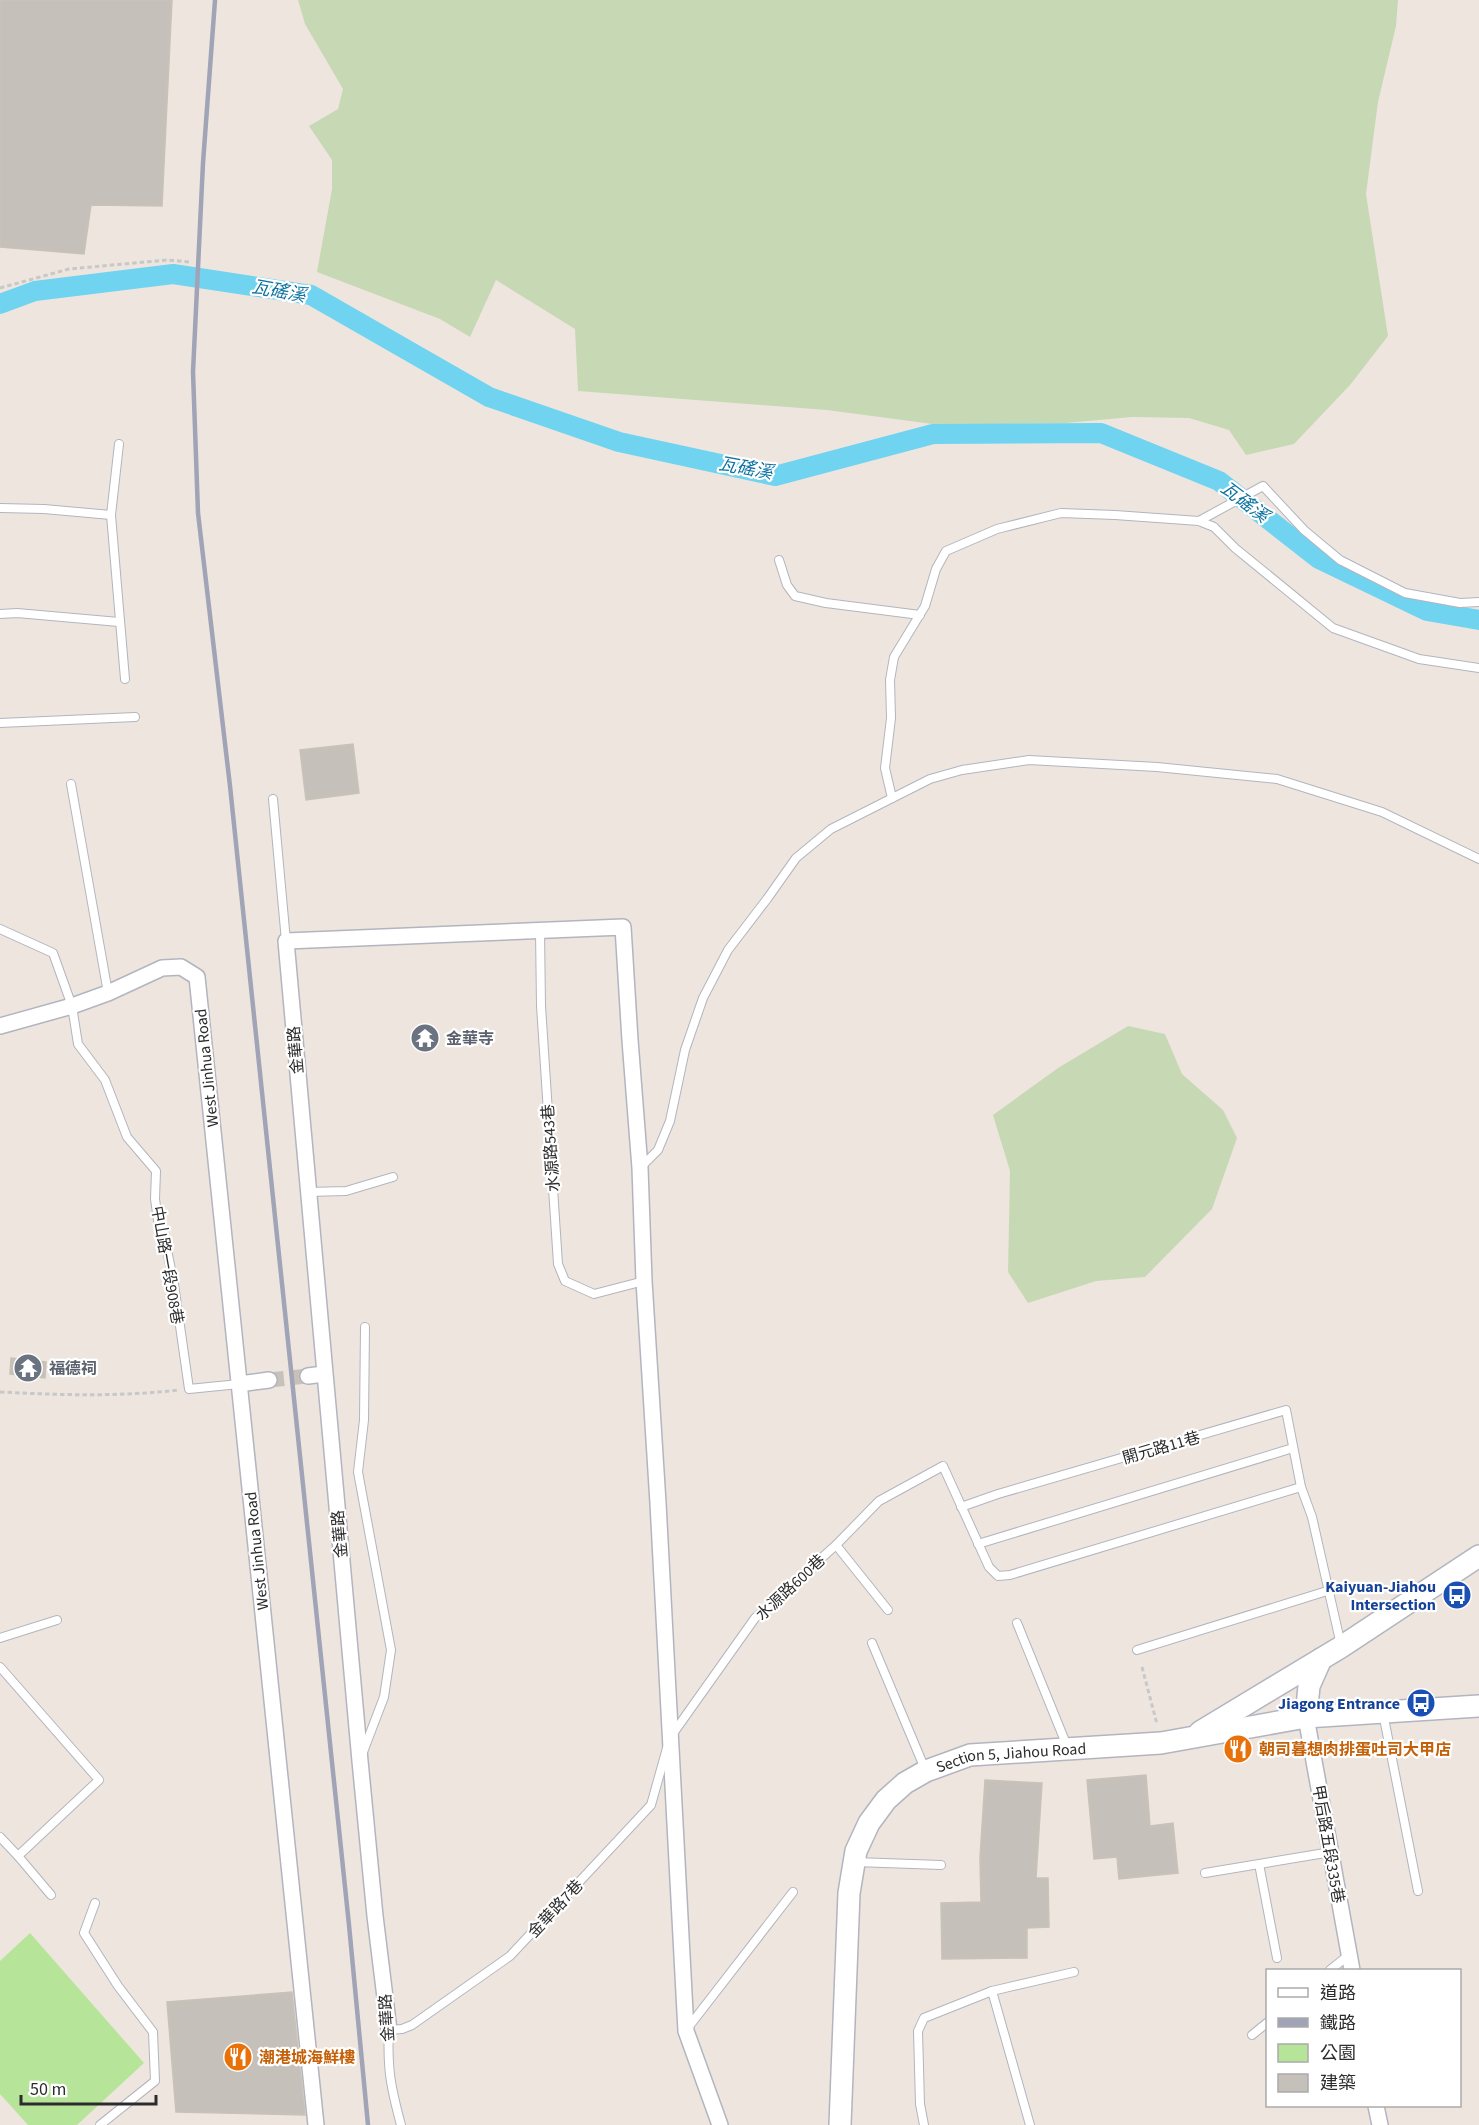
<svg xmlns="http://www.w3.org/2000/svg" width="1479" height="2125" font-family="'Source Sans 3','Noto Sans TC',sans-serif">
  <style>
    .green { fill: #b6e59a }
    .cemetery { fill: #c7d8b5 }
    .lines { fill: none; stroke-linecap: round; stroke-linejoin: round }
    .canal { stroke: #70d3f0; stroke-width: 20 }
    .building { fill: #c6c0ba; stroke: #c9c2b7; stroke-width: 1.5 }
    .street-tunnel { stroke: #c7c1ba; stroke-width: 15; stroke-dasharray: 15 8; stroke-linecap: butt }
    .lane-casing { stroke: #b2b5bf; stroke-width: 10 }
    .street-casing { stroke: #b2b5bf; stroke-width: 18 }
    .secondary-casing { stroke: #b2b5bf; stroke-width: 24 }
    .path { stroke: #c8c8c8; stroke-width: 3; stroke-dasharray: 4.5 3; stroke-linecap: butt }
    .lane { stroke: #fff; stroke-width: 8 }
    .street { stroke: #fff; stroke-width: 15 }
    .secondary { stroke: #fff; stroke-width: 21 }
    .rail { stroke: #a0a4b6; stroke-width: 4.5 }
    .labels { text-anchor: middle; stroke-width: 4.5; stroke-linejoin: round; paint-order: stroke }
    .worship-label { font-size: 16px; font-weight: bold; fill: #5b616d; stroke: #fff; text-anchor: start }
    .street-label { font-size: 16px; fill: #2c2c2c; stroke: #fff }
    .transit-label { font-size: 16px; font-weight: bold; fill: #164399; stroke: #fff; text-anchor: end }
    .food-label { font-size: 16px; font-weight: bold; fill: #c56008; stroke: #fff; text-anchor: start }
    .water-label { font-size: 18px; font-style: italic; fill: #0c72a0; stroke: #fff }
  </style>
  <rect width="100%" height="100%" fill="#eee6de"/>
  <polygon class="green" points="30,1933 144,2063 77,2125 28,2125 0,2094 0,1961"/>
  <g class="cemetery">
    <polygon points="298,0 1398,0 1396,26 1378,102 1366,194 1388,336 1350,385 1294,444 1246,455 1229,430 1189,418 1132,417 1066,423 940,425 827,410 578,391 575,329 496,280 470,337 440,319 317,272 332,189 332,160 309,126 338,109 343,89 305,24"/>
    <polygon points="1128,1026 1165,1034 1182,1074 1223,1110 1237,1138 1212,1209 1145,1277 1096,1281 1028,1303 1008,1272 1010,1171 993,1115 1058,1068"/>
  </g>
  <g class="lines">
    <polyline class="canal" points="0,304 35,291 173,274 311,295 489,397 619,442 775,476 933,434 1101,433 1219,481 1319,559 1427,611 1479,620"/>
  </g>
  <g class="building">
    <polygon points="0,0 172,0 162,206 91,205 84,254 0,247"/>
    <polygon points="353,744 359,793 306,800 300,750"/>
    <polygon points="11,1358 46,1362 45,1378 10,1374"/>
    <polygon points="1146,1775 1150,1826 1173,1823 1178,1873 1119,1879 1117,1857 1094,1859 1087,1780"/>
    <polygon points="985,1780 1042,1783 1036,1878 1048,1878 1049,1927 1027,1928 1027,1958 942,1959 941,1903 981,1902 980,1858"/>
    <polygon points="292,1992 305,2115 176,2112 167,2002"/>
  </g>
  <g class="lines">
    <polyline class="street-tunnel" points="269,1380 308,1376"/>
    <g class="lane-casing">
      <g id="lane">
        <polyline points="119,444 111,515 125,679"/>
        <polyline points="0,508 44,509 111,515"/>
        <polyline points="1199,521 1263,486 1304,530 1340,560 1405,593 1460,603 1479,602"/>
        <polyline points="779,560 787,585 795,596 826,603 920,615"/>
        <polyline points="0,614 17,613 119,622"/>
        <polyline points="0,723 135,717"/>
        <polyline points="71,784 108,993"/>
        <polyline points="892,798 885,768 891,718 890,680 894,657 925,606 936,569 946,551 997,529 1061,513 1115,515 1199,521 1214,527 1235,548 1333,628 1419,659 1479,668"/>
        <polyline points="273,799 286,941"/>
        <polyline points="0,929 53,953 72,1006 78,1044 105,1080 127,1137 156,1171 155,1199 159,1227 167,1250 174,1284 189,1389 239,1384"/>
        <polyline points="540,931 541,1006 558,1264 565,1281 594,1294 644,1281"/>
        <polyline points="641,1167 658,1150 670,1121 685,1050 703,998 728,950 767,899 796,858 831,829 930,779 962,770 1029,760 1157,767 1277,779 1382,812 1479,859"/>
        <polyline points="308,1192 346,1191 393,1177"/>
        <polyline points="961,1507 998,1494 1286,1410 1301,1487"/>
        <polyline points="978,1544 1293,1448"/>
        <polyline points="836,1545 888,1610"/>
        <polyline points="1017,1623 1067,1746"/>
        <polyline points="0,1638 57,1620"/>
        <polyline points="872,1643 925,1769"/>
        <polyline points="1137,1650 1327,1591"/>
        <polyline points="0,1667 99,1780 18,1856 0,1837"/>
        <polyline points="1383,1713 1418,1891"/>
        <polyline points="672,1735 755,1618 836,1545 879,1501 943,1466 989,1567 998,1576 1010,1575 1301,1487 1312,1517 1341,1645"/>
        <polyline points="363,1752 384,1697 391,1650 358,1472 364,1420 365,1327"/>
        <polyline points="18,1856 51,1895"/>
        <polyline points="855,1862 941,1865"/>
        <polyline points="1259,1864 1277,1958"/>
        <polyline points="1205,1873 1331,1852"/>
        <polyline points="95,1903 84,1933 118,1986 153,2032 155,2081 100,2125"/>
        <polyline points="1330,1970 1349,1955"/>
        <polyline points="992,1991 1074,1972"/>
        <polyline points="687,2029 793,1892"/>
        <polyline points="1252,2035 1268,2022"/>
        <path d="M401 2125C391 2088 387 2069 389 2030L402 2029 412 2025 510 1956 651 1805 667 1748"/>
        <polyline points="924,2125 920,2104 918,2031 924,2018 992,1991 1030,2125"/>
      </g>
    </g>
    <g class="street-casing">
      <g id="street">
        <polyline points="0,1026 72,1006 108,993 162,968 181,967 197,977 316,2125"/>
        <polyline points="308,1376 324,1374"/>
        <polyline points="239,1384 269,1380"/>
        <polyline points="1306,1717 1352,1970"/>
        <polyline points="389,2030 375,1916 360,1761 286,941 623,927 630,1040 640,1168 644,1281 658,1503 686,2031 720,2125"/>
        <polyline points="1376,2106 1380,2125"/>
      </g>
    </g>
    <g class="secondary-casing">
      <g id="secondary">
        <polyline points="1306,1717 1309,1686 1321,1659"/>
        <polyline points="1200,1732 1341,1647 1479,1556"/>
        <path id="s1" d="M840 2125 849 1893 856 1851 869 1823 886 1800 905 1783 926 1771 970 1755 1161 1743 1306 1717 1479 1706"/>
      </g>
    </g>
    <g class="path">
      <polyline points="0,288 69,269 167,260 190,262"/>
      <path d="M0 1392C60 1395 118 1397 178 1390"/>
      <polyline points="1142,1667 1157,1724"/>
    </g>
    <use href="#lane" class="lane"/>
    <use href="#street" class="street"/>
    <use href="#secondary" class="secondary"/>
    <polyline class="rail" points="215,0 203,163 193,372 198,513 230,786 349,1925 368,2125"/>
  </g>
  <defs>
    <g id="temple-disc" transform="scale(1.5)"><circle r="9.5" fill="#6b7280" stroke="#fff"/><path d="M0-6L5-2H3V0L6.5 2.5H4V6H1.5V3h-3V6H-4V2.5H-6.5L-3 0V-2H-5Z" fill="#fff"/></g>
    <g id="bus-disc" transform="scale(1.5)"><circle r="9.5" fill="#1a4fb4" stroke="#fff"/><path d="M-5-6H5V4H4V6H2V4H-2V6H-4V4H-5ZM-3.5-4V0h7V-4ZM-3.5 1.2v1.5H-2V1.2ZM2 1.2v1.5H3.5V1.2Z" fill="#fff"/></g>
    <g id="restaurant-disc" transform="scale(1.5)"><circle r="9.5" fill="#e8710a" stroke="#fff"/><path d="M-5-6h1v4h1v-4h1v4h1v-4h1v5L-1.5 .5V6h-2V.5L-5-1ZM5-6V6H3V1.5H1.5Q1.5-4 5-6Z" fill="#fff"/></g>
  </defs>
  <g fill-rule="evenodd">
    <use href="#temple-disc" x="425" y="1038"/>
    <use href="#temple-disc" x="28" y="1368"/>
    <use href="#bus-disc" x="1457" y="1595"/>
    <use href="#bus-disc" x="1421" y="1703"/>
    <use href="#restaurant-disc" x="1238" y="1749"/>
    <use href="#restaurant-disc" x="238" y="2057"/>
  </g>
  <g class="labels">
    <g class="worship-label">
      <text x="446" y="1044">金華寺</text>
      <text x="49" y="1374">福德祠</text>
    </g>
    <g class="street-label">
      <text transform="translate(295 1050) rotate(-95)" y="6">金華路</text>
      <text transform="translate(206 1068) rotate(-96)" y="6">West Jinhua Road</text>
      <text transform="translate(550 1148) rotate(-94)" y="6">水源路543巷</text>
      <text transform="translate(168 1265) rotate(80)" y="6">中山路一段908巷</text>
      <text transform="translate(1161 1447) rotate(-16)" y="6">開元路11巷</text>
      <text transform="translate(339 1534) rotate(-95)" y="6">金華路</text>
      <text transform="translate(256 1551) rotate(-96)" y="6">West Jinhua Road</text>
      <text transform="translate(790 1587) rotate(-43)" y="6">水源路600巷</text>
      <text dy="6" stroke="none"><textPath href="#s1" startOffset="471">Section 5, Jiahou Road</textPath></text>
      <text transform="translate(1329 1844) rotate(80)" y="6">甲后路五段335巷</text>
      <text transform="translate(555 1908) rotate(-47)" y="6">金華路7巷</text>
      <text transform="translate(386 2018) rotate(-94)" y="6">金華路</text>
    </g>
    <g class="transit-label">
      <text x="1436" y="1592">Kaiyuan-Jiahou<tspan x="1436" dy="18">Intersection</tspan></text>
      <text x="1400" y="1709">Jiagong Entrance</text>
    </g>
    <g class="food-label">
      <text x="1259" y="1755">朝司暮想肉排蛋吐司大甲店</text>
      <text x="259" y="2063">潮港城海鮮樓</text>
    </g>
    <g class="water-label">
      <text transform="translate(279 291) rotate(10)" y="6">瓦磘溪</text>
      <text transform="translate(746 468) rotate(10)" y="6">瓦磘溪</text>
      <text transform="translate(1245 502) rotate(37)" y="6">瓦磘溪</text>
    </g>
  </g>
  <rect x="1266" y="1969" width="195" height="138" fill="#ffffff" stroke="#ababab" stroke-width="1.5"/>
  <rect x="1278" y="1988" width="30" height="9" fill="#ffffff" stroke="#ababab" stroke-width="1.5"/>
  <text x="1320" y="1999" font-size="18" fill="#2c2c2c">道路</text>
  <rect x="1278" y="2018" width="30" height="9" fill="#a0a4b6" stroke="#ababab" stroke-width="1.5"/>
  <text x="1320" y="2029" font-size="18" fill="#2c2c2c">鐵路</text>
  <rect x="1278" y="2044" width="30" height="18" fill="#b6e59a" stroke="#ababab" stroke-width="1.5"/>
  <text x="1320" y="2059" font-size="18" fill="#2c2c2c">公園</text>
  <rect x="1278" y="2074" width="30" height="18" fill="#c6c0ba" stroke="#ababab" stroke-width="1.5"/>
  <text x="1320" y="2089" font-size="18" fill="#2c2c2c">建築</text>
  <path d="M21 2095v9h135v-9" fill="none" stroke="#2c2c2c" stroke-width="3"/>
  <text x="30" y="2095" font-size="18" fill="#2c2c2c" stroke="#ffffff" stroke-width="4.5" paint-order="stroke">50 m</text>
</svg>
